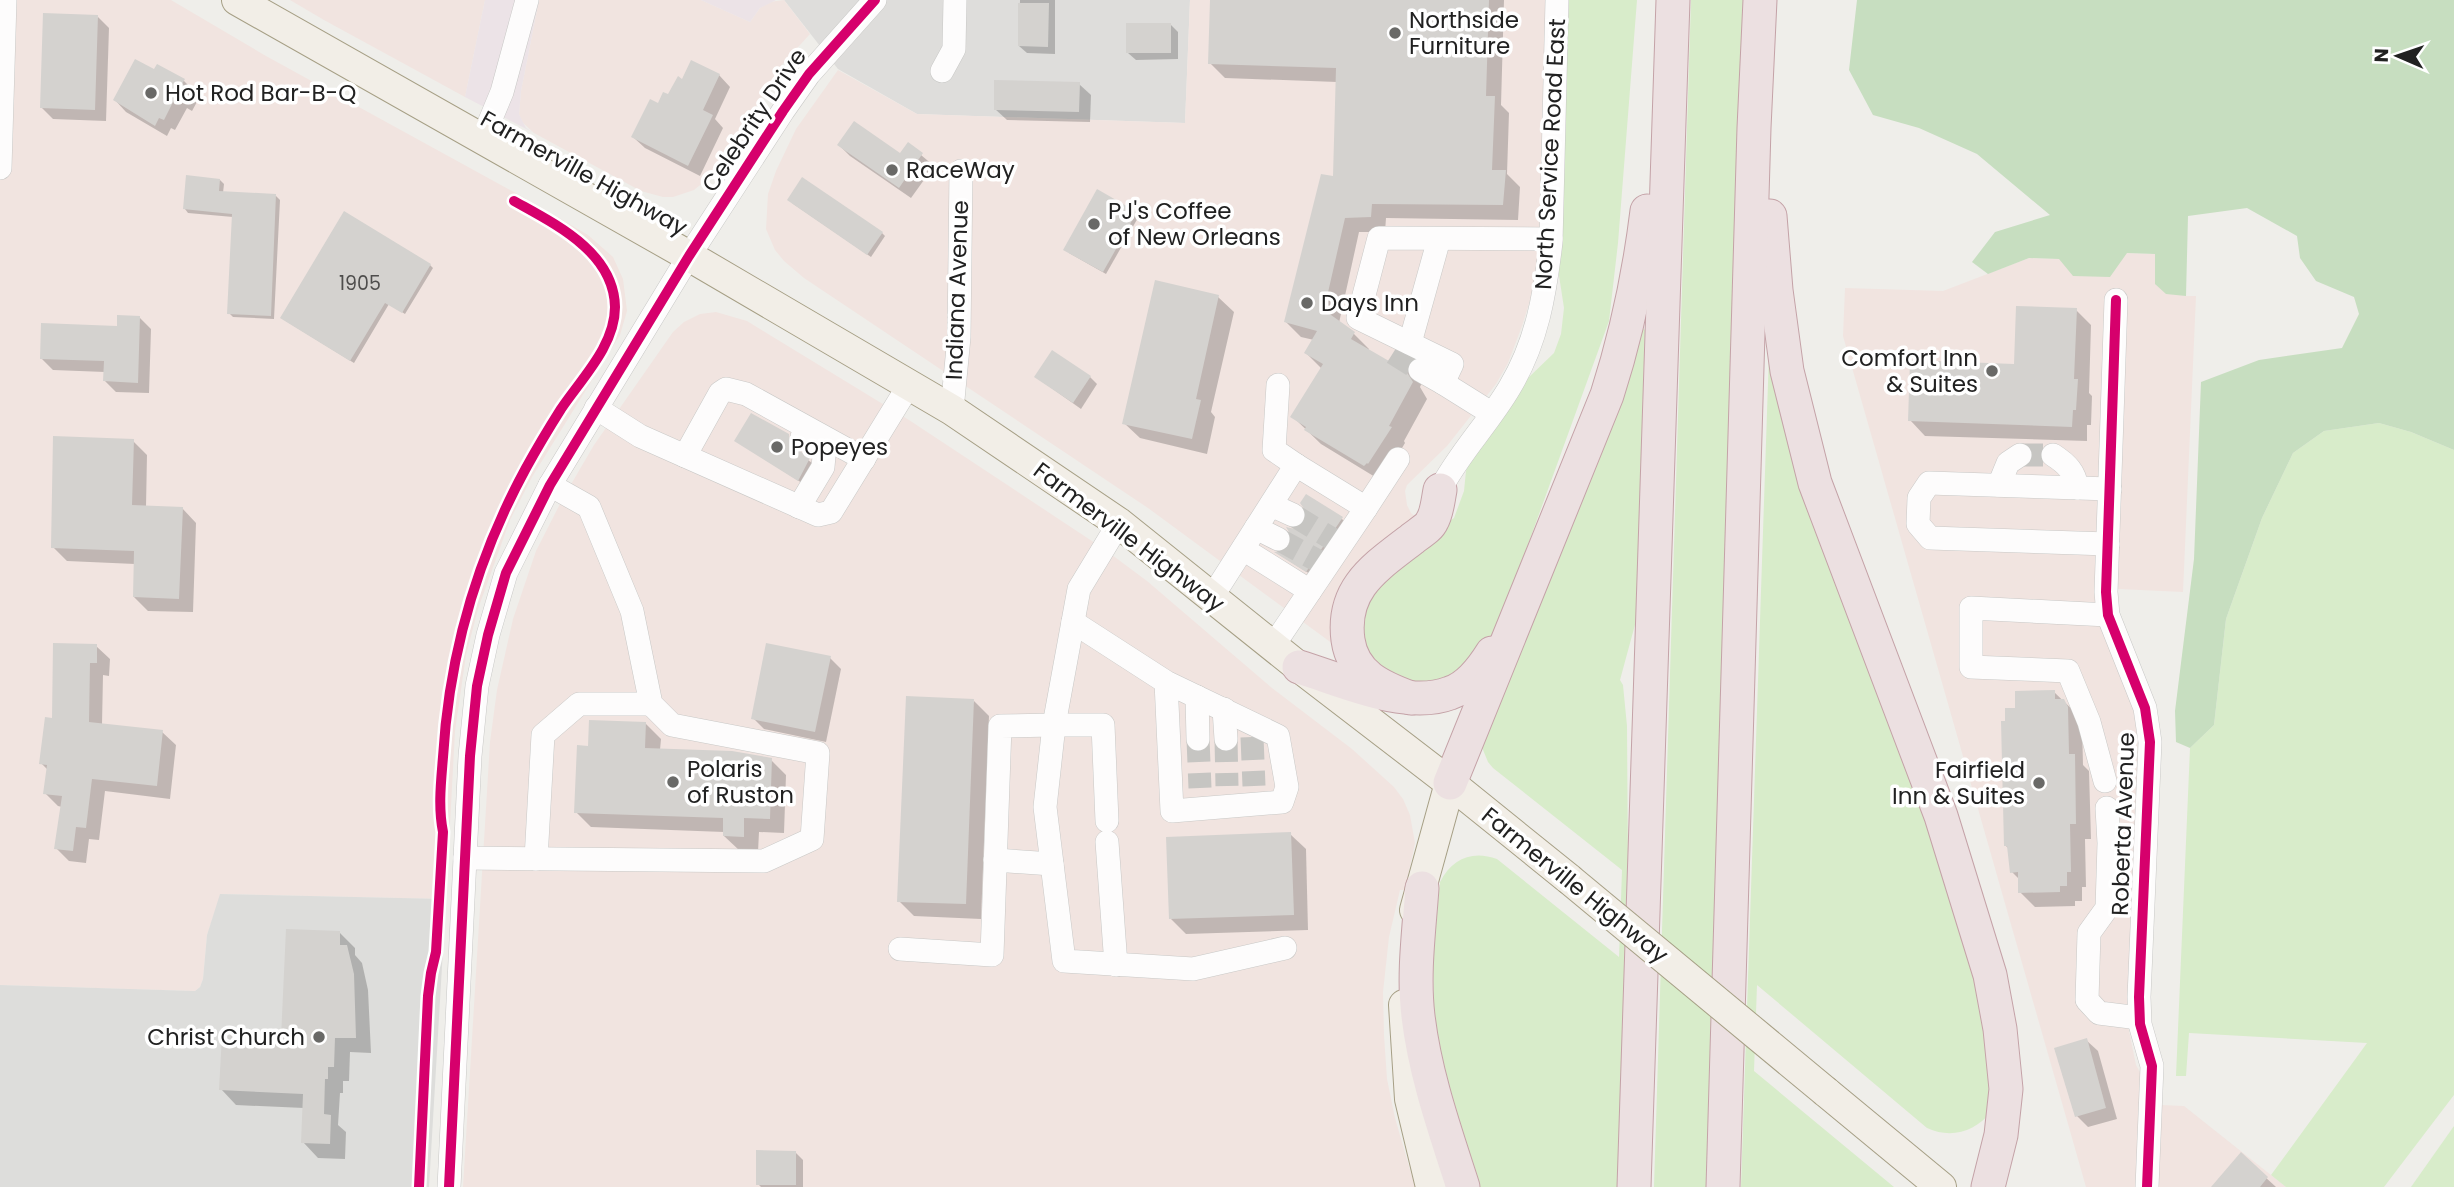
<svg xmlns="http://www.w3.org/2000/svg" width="2454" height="1187" font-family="Poppins,sans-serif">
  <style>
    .residential { fill: #dedddb }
    .commercial { fill: #f1e4e0 }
    .industrial { fill: #ece3e7 }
    .religious { fill: #dddddb }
    .grass { fill: #d8ecca }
    .forest { fill: #c7dec0 }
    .shadow { fill: #0003 }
    .building { fill: #d4d2cf }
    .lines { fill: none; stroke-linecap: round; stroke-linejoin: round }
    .minor-tunnel { stroke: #c6c5c2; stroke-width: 23; stroke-dasharray: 23 11; stroke-linecap: butt }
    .minor-casing { stroke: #c8c8c6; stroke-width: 24 }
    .major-casing { stroke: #a69f85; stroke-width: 32 }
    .highway-casing { stroke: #c4a2a7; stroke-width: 35 }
    .minor { stroke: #fdfcfc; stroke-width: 23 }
    .major { stroke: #f2eee7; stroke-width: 30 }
    .highway { stroke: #ece0e1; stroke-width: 33 }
    .major-bridge-casing { stroke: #a69f85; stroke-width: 32; stroke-linecap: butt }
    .major-bridge { stroke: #f2eee7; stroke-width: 30 }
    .cycleway-casing { stroke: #fff; stroke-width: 15 }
    .cycleway { stroke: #d6006c; stroke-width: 10 }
    .poi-dot { fill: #696967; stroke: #fff; stroke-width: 2.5 }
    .labels { text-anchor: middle; stroke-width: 7; stroke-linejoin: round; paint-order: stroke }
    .number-label { font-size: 19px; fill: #4e4d4c }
    .poi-label { font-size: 23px; fill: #212121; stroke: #fff; text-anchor: start }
    .street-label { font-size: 23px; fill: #212121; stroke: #fff }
  </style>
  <rect width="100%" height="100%" fill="#efeeea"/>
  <polygon class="residential" points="784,0 1190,0 1185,123 917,114 838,69"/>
  <g class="commercial">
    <polygon points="0,0 171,0 266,56 532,202 588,235 613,257 623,279 627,311 620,335 532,477 510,520 478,609 466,655 455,731 446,899 221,894 207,935 203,979 200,987 195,991 0,985"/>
    <polygon points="290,0 485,0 465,97 324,20"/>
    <polygon points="539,0 701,0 750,22 760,8 769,2 784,0 810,34 780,67 715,173 694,190 673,197 663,197 641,191 534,133 522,122 519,114 521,91"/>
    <polygon points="1190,0 1547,0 1539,250 1534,288 1522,326 1508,363 1496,384 1447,446 1407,485 1405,491 1407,505 1411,513 1420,521 1333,644 1148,508 804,278 784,261 775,250 766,229 768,194 776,171 796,129 838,70 917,114 1185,123"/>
    <polygon points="2127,253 2156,254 2186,296 2196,296 2183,592 2097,588 2137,714 2138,776 2128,996 2129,1031 2136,1065 2141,1074 2136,1187 2086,1187 1843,336 1845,288 1943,291 2029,258 2059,259"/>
    <polygon points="716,312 747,321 909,420 1104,549 1147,581 1272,688 1352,749 1394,787 1403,799 1410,815 1415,843 1405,890 1400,890 1389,937 1383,992 1384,1035 1387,1079 1395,1118 1415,1187 463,1187 490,742 497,690 513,619 536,551 563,498 594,445 673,332 684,322 700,314"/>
    <polygon points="2161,1105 2184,1106 2286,1187 2158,1187"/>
  </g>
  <g class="industrial">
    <polygon points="485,0 539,0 521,91 519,114 526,128 534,133 465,97"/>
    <polygon points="701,0 776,0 760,8 750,22"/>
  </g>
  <polygon class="religious" points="220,894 446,899 429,1187 0,1187 0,985 195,991 200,987 203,979 207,935"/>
  <g class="grass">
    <polygon points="1569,0 1637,0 1618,243 1609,321 1501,619 1506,622 1466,674 1419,687 1358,658 1362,594 1433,532 1454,518 1464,491 1466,471 1474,451 1527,379 1554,353 1561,334 1564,308 1558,269"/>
    <polygon points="1691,0 1743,0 1706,1187 1654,1187"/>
    <path d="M1641 327 1645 330 1636 621 1620 680 1623 685 1627 726 1628 869 1619 1187H1476L1453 1127 1434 1017 1433 955 1440 882C1452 858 1473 850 1497 859L1619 957 1622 870 1493 768 1488 762 1481 745Z"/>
    <path d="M1769 353 1907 764 1988 1018 1992 1111C1975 1132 1951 1139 1927 1128L1757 985 1754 1071 1894 1187H1741Z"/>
    <polygon points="2379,423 2411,432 2454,450 2454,1095 2384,1187 2286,1187 2271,1175 2367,1043 2189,1033 2186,1076 2176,1076 2190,748 2214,725 2226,619 2262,518 2293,453 2324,431"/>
    <polygon points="2454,1126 2454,1187 2411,1187"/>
  </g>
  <polygon class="forest" points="1857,0 2454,0 2454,450 2411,432 2379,423 2324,431 2293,453 2262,518 2226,619 2214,725 2190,748 2176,742 2175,711 2194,559 2201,382 2259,360 2342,348 2359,314 2354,297 2316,281 2300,258 2297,236 2247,208 2188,216 2186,296 2166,294 2155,284 2155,254 2127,253 2110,277 2073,276 2059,259 2029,258 1988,274 1972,262 1995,232 2050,215 1977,154 1919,128 1873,115 1849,70"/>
  <g class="shadow">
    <polygon points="1020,0 1055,0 1055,54 1027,53 1019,46"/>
    <polygon points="1212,0 1504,0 1501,105 1509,113 1507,174 1520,187 1518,220 1386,218 1385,232 1359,232 1339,323 1354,334 1369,349 1368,351 1389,363 1410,361 1425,376 1420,387 1427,399 1404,441 1405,443 1384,478 1380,480 1321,444 1292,416 1322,369 1306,353 1314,340 1301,337 1286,322 1334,178 1337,82 1225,78 1210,63"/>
    <polygon points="98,17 109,28 106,121 53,119 42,108"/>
    <polygon points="1170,24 1178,32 1178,59 1136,60 1128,53"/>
    <polygon points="155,72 184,81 195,92 193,95 198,100 192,111 187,108 175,130 171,128 167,136 126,112 115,100"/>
    <polygon points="719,75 730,87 715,119 723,128 700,176 645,148 633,137 683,81"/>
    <polygon points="1079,84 1091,95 1090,122 1007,120 995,109"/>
    <polygon points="908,144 934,166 911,198 850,156 839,145 901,155"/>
    <polygon points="220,180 224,184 223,193 276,196 280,200 274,319 233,317 229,313 233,217 188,213 185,209"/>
    <polygon points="792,203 882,233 885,236 871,257"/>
    <polygon points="1136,213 1139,216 1106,274 1069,253"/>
    <polygon points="430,265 433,268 405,314 389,304 354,363 286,321"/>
    <polygon points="1218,297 1234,312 1211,412 1215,417 1207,454 1140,438 1124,423"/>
    <polygon points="2076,310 2091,325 2089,393 2092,396 2091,425 2087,425 2087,441 1925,436 1910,420 2016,366"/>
    <polygon points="140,318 151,329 149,393 116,392 105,381 105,372 53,370 42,359"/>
    <polygon points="1036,377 1090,377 1097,384 1081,409"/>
    <polygon points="788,436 791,439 792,448 812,463 802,483 736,441"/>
    <polygon points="133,441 147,455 146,507 182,508 196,523 193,612 148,611 134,597 135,564 67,561 53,547"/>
    <polygon points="1342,519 1345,522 1310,574 1280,555 1286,553 1292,545 1295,531"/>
    <polygon points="96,646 110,659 109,676 103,675 102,725 162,732 176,745 170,799 105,791 99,840 89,839 86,863 69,861 56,848 62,807 58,806 45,793 48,770 41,763 54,720"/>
    <polygon points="830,658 841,669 826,742 764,729 753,718"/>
    <polygon points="2054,692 2079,716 2082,724 2083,765 2089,771 2091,839 2085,839 2086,887 2082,887 2082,901 2075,901 2075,906 2035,907 2020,892 2020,880 2012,872 2009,849 2006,846 2017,709"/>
    <polygon points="974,701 989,716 981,919 914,916 899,901"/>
    <polygon points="645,723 661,739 660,750 771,760 786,775 784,833 759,832 758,852 740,851 724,836 724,832 591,827 576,812 590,747"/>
    <polygon points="1290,834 1306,849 1308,930 1186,934 1171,919"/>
    <polygon points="340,933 355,948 355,955 362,963 368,990 371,1053 350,1052 349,1081 343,1081 343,1093 340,1093 338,1125 346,1132 345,1159 318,1158 303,1142 304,1108 236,1105 221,1089 283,1040"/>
    <polygon points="2086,1040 2098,1051 2117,1119 2088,1127 2077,1116"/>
    <polygon points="795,1152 803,1160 803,1187 761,1187 758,1184"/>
    <polygon points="2241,1155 2276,1187 2213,1187"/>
  </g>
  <g class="building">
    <polygon points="1210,0 1489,0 1486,96 1495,96 1492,170 1506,170 1503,205 1372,204 1371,217 1345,218 1324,310 1355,332 1351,339 1389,361 1395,351 1411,360 1406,371 1413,382 1389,426 1392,427 1368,464 1367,463 1364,466 1304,430 1306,427 1290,417 1323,364 1304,353 1317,331 1284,322 1321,174 1333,176 1336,68 1208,64"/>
    <polygon points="1018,3 1049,3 1048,47 1018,46"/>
    <polygon points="43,13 98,15 95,110 40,108"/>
    <rect x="1126" y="23" width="45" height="30"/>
    <polygon points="135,59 154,69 157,64 185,79 182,84 187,87 180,101 175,98 164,120 159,118 155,126 113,100"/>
    <polygon points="691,60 720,74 703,110 713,115 688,166 631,137 650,99 658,103 663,92 668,94 678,76 682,79"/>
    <polygon points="994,80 1080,82 1079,112 994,110"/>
    <polygon points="854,121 900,153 908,142 923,153 899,188 837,145"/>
    <polygon points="186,175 220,179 219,191 276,194 271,316 227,314 232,214 183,209"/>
    <polygon points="802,177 883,232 867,255 787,200"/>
    <polygon points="1097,189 1137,212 1103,272 1063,250"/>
    <polygon points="344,211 431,264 402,313 385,303 350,361 280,318"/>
    <polygon points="1155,280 1219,295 1196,399 1201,400 1192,439 1122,424"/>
    <polygon points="2016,306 2077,308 2074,379 2078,379 2076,410 2073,410 2072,427 1908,421 1910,360 2014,364"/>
    <polygon points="117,315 140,316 138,383 103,381 104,361 40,359 41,323 117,326"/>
    <polygon points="1052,350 1091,376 1073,403 1034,377"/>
    <polygon points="751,413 789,434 790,444 810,458 798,481 734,441"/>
    <polygon points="53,436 134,439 132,505 183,507 179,599 133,597 134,551 51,548"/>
    <polygon points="1306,494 1343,517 1306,572 1274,552 1285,551 1291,545 1292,537 1286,527 1295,529 1305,521 1307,513 1300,503"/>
    <polygon points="53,643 97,644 97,663 90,663 89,722 163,730 157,786 92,779 86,828 76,827 73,851 54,849 62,796 43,794 47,765 39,764 45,717 52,718"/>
    <polygon points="766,643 831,656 815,732 751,719"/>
    <polygon points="2055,690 2055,699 2064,699 2068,707 2069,754 2075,754 2076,824 2070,824 2071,872 2067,872 2067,886 2060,886 2060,892 2018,893 2018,872 2010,873 2007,846 2004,846 2001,721 2005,721 2005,708 2015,708 2015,691"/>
    <polygon points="906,696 974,699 966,904 897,902"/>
    <polygon points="589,720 646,722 645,748 732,751 772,758 770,819 744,818 744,837 723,836 723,818 574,813 577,745 588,746"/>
    <polygon points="1291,832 1294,915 1169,919 1166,837"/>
    <polygon points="286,929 340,931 340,945 347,945 354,974 356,1038 335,1038 334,1067 328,1067 328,1079 325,1079 324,1114 331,1115 330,1144 301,1143 303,1094 219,1090 222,1035 281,1038"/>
    <polygon points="2087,1038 2106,1108 2075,1117 2054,1048"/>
    <polygon points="756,1150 796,1151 796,1185 756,1185"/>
    <polygon points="2241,1152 2268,1177 2260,1187 2211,1187"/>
  </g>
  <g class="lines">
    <g class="minor-tunnel">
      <polyline points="1393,353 1420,370"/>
      <polyline points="2020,455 2053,455"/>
      <polyline points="1293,515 1334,540"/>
      <polyline points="1278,539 1320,562"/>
      <polyline points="1252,737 1254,786"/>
      <polyline points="1198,739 1200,788"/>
      <polyline points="1226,739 1227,786"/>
    </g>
    <g class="minor-casing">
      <g id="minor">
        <polyline points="942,71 954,49 955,0"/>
        <polyline points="482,140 502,92 527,0"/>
        <polyline points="0,168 5,0"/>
        <polyline points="2116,300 2106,592 2108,615 2145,708 2150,742 2139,997 2140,1024 2152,1066 2147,1187"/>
        <polyline points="1410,343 1439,239"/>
        <polyline points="1420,370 1443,383"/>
        <polyline points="1278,385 1274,450 1296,465"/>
        <polyline points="596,408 640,436 818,515 831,512 909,385"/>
        <polyline points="952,410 959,337 961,171"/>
        <polyline points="1491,413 1443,383 1452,364 1358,318 1379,238 1551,239"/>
        <path d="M2053 455C2067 464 2075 472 2077 488"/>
        <polyline points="685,456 720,393 726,389 746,394 864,459"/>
        <polyline points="1999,485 2008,463 2020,455"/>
        <path d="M1440 490C1459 453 1489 423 1510 387 1537 342 1545 294 1551 242L1557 0"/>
        <polyline points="1271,505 1293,515"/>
        <polyline points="799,507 823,467 824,456 821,449 802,437"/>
        <polyline points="1366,508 1398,459"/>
        <polyline points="1256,528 1278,539"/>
        <polyline points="2108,544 1930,538 1918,524 1919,498 1929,483 2110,489"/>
        <polyline points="1243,549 1310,591"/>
        <polyline points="1212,597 1296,465 1366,508 1273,646"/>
        <polyline points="1073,622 1166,682 1172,811 1282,802 1287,787 1278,736 1166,682"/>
        <polyline points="1197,697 1198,739"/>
        <polyline points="1224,709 1226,739"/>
        <polyline points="2105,781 2089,722 2068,671 1971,667 1971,608 2108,615"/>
        <polyline points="2107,808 2109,843 2107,908 2089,933 2087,1000 2099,1013 2139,1018"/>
        <polyline points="1107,821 1103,725 1054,725 1045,807 1064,961 1193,969 1285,948"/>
        <polyline points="1107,842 1116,965"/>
        <polyline points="465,858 764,861 812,839 818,753 672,725 651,704 632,611 589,507 550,485"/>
        <polyline points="536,859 543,735 579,704 651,704"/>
        <polyline points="995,860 1052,864"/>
        <polyline points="900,949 992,955 1000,726 1054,725 1079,589 1119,523"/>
        <polyline points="449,1187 470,756 477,686 488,635 506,573 550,485 689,256 783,111 809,74 875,0"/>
      </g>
    </g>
    <g class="major-casing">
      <g id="major">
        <polyline points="237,0 689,256 952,410 1119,523 1299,667 1450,783 1569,879"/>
        <polyline points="1415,910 1450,783"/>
        <polyline points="1404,1005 1410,1099 1431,1187"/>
        <polyline points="1826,1092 1941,1187"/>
      </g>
    </g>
    <g class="highway-casing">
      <g id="highway">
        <polyline points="1770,216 1776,290 1787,371 1815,483 1941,816 1990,975 2000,1029 2006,1089 2001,1135 1988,1187"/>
        <path d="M1299 667C1342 680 1406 710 1450 693 1469 687 1482 669 1492 653"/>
        <path d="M1411 698C1381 687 1353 675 1348 640 1341 588 1376 567 1412 539 1418 534 1429 528 1432 521 1437 513 1438 500 1440 490"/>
        <path d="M1450 783 1607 395C1627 333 1639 276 1647 211"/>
        <path d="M1422 888C1419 931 1413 974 1418 1016 1425 1075 1445 1131 1463 1187"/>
        <polyline points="1634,1187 1673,0"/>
        <polyline points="1723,1187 1754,128 1760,0"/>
      </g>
    </g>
    <use href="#minor" class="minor"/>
    <use href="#major" class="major"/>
    <use href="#highway" class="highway"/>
    <g class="major-bridge-casing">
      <polyline id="major-bridge" points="1569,879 1826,1092"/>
    </g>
    <use href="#major-bridge" class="major-bridge"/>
    <g class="cycleway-casing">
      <g id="cycleway">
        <polyline points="2116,300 2106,592 2108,615 2145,708 2150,742 2139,997 2140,1024 2152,1066 2147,1187"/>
        <path d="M419 1187 428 996 431 973 436 952 443 832C438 807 441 782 443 757 449 656 477 558 526 468 537 448 549 428 561 409 581 379 615 346 615 307 614 252 555 224 514 201"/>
        <polyline points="449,1187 470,756 477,686 488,635 506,573 550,485 689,256 783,111 809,74 875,0"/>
      </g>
    </g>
    <use href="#cycleway" class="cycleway"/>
  </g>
  <g class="poi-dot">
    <circle cx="1395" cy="33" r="7"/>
    <circle cx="151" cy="93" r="7"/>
    <circle cx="892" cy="170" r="7"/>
    <circle cx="1094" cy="224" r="7"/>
    <circle cx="1307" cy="303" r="7"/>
    <circle cx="1992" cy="371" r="7"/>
    <circle cx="777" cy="447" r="7"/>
    <circle cx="673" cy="782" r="7"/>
    <circle cx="2039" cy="783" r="7"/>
    <circle cx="319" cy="1037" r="7"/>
  </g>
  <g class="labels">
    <g class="number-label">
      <text x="360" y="290">1905</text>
    </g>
    <g class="poi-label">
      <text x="1409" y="28">Northside<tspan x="1409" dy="26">Furniture</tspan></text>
      <text x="165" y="101">Hot Rod Bar-B-Q</text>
      <text x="906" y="178">RaceWay</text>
      <text x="1108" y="219">PJ's Coffee<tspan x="1108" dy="26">of New Orleans</tspan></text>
      <text x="1321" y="311">Days Inn</text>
      <text x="1978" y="366" text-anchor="end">Comfort Inn<tspan x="1978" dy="26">&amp; Suites</tspan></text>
      <text x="791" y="455">Popeyes</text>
      <text x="687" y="777">Polaris<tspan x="687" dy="26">of Ruston</tspan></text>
      <text x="2025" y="778" text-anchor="end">Fairfield<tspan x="2025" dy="26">Inn &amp; Suites</tspan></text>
      <text x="305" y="1045" text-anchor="end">Christ Church</text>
    </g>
    <g class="street-label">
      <text transform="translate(754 120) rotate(-56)" y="8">Celebrity Drive</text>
      <text transform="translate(1550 154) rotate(-87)" y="8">North Service Road East</text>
      <text transform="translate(584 173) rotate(29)" y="8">Farmerville Highway</text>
      <text transform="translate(957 290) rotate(-88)" y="8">Indiana Avenue</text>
      <text transform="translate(1129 537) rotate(37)" y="8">Farmerville Highway</text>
      <text transform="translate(2123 824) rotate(-88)" y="8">Roberta Avenue</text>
      <text transform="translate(1575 885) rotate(39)" y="8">Farmerville Highway</text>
    </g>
  </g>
  <g transform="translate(2398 56) rotate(272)" stroke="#ffffff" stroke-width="5" paint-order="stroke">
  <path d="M0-5L12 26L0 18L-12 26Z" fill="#212121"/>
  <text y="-10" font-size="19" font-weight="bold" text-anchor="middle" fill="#212121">N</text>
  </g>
</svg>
